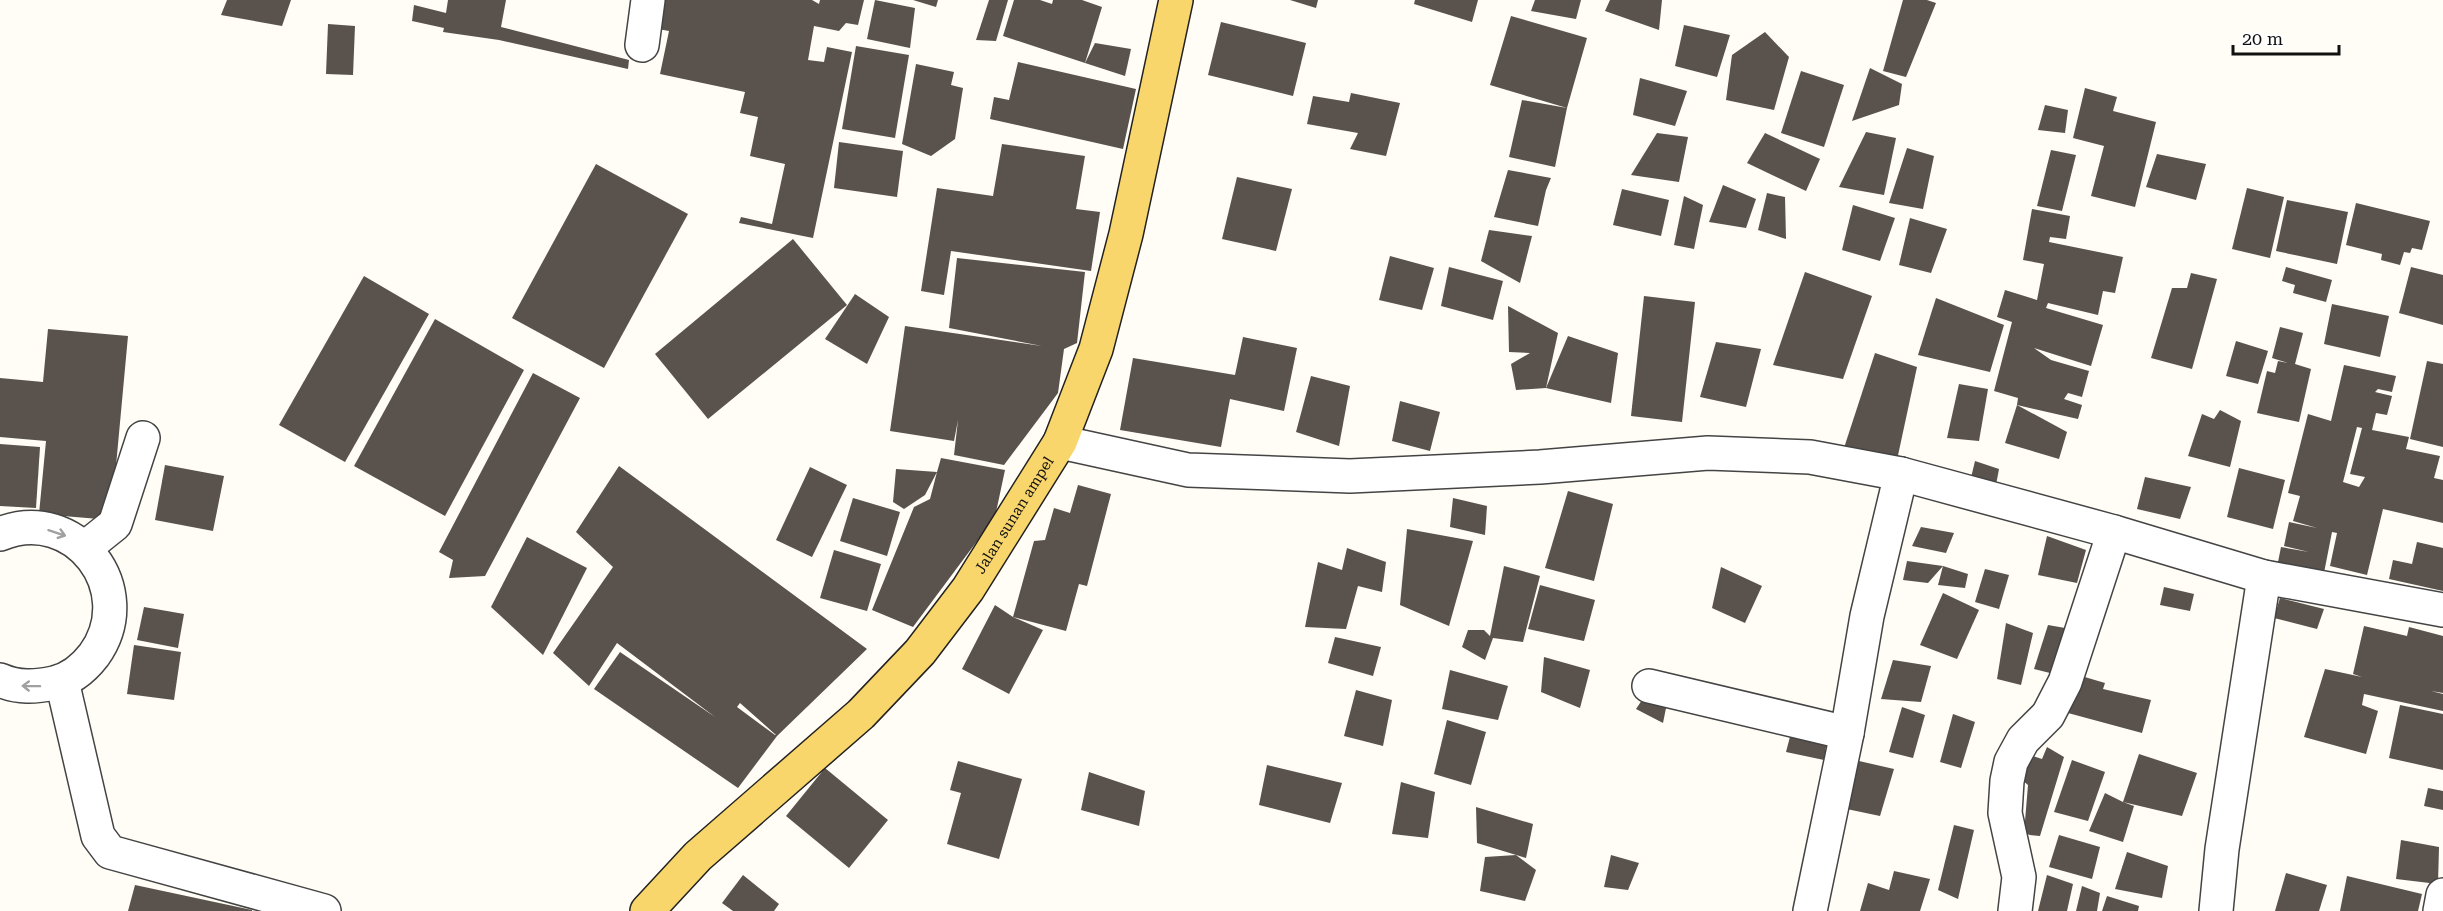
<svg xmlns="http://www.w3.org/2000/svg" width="2443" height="911" font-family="'Roboto Serif',serif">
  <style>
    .building { fill: #5a524d; fill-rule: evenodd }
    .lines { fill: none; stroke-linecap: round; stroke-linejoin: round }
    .minor-casing { stroke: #444; stroke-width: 36 }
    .major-casing { stroke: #222; stroke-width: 36 }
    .minor { stroke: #fff; stroke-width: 33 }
    .major { stroke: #f9d66b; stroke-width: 33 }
    .oneway { stroke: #a0a0a0 }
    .labels { text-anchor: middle; stroke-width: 6; stroke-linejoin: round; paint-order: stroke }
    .street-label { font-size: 15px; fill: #111; stroke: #fff }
  </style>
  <rect width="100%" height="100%" fill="#fffdf5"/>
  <g class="building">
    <polygon points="227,0 291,0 282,26 221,15"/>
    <polygon points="448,0 506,0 501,27 629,60 628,69 499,40 443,32 444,28 412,21 414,5 446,13"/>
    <polygon points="664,0 812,0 819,4 820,0 864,0 858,25 846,23 839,31 814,26 808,60 824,62 827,47 852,52 813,238 739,223 741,217 772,224 785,164 750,156 758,117 740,113 745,92 660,74 669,31 658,29"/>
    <polygon points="875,0 915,8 910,48 867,39"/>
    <polygon points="913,0 938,0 936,7"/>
    <polygon points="989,0 1008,0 996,41 976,40"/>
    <polygon points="1014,0 1040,0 1052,4 1053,0 1082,0 1102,7 1085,63 1003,36"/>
    <polygon points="1290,0 1318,0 1316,8"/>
    <polygon points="1415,0 1478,0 1472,22 1414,4"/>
    <polygon points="1535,0 1581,0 1576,19 1531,11"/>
    <polygon points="1610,0 1662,0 1659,30 1605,11"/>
    <polygon points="1903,0 1927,0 1936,3 1906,77 1883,71"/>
    <polygon points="1511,16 1587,38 1567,108 1555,167 1509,157 1522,100 1567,108 1490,85"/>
    <polygon points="1221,22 1306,43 1293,96 1208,75"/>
    <polygon points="328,24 355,26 353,75 326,74"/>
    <polygon points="1684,25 1730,35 1717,77 1675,66"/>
    <polygon points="1765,32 1789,57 1774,110 1726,100 1732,55"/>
    <polygon points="1095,43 1131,49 1125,76 1085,63"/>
    <polygon points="856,46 909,55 895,138 842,129"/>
    <polygon points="1018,62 1136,89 1123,149 990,119 994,97 1009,100"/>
    <polygon points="916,64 954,72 951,85 963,88 955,139 931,156 902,144"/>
    <polygon points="1870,68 1902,84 1899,105 1852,121"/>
    <polygon points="1801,71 1844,85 1824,147 1781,133"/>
    <polygon points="1640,78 1687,91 1675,126 1633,115"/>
    <polygon points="2085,88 2117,97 2113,111 2156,122 2135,207 2091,196 2104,146 2073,138"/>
    <polygon points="1351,93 1400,103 1386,156 1350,149 1358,133 1307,124 1313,96 1349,102"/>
    <polygon points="2045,105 2068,110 2065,133 2038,130"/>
    <polygon points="1866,132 1896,138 1884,195 1839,187"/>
    <polygon points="1657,133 1688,137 1679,182 1631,175"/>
    <polygon points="1765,133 1820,159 1806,191 1747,163"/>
    <polygon points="839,142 903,151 897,197 834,188"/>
    <polygon points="1002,144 1085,156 1076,209 1100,212 1091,271 951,251 944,295 921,291 937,188 993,196"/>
    <polygon points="1907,148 1934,156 1923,209 1889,203"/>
    <polygon points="2051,150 2076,155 2062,211 2037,206"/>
    <polygon points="2157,154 2206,164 2196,200 2146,187"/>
    <polygon points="596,164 688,214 604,368 512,318"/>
    <polygon points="1508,170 1551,178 1546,190 1538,226 1494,217"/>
    <polygon points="1237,177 1292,189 1276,251 1222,239"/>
    <polygon points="1723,185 1756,199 1746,228 1709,222"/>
    <polygon points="2247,188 2284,197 2270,258 2232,249"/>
    <polygon points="1622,189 1669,200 1661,236 1613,225"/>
    <polygon points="1767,193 1785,197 1786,239 1758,230"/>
    <polygon points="1684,196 1703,205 1694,249 1674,245"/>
    <polygon points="2287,200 2348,212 2337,264 2276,251"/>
    <polygon points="2356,203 2430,221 2422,250 2412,248 2410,253 2404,252 2400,265 2381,260 2382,254 2346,245"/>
    <polygon points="1853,205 1895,218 1880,261 1842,250"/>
    <polygon points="2032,209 2070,216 2066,239 2050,237 2049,242 2123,257 2115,293 2103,291 2098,315 2048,303 2046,308 2103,325 2091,366 2034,348 2051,360 2089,371 2082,397 2068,393 2064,399 2082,405 2078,419 2017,405 2018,398 1994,391 2012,322 1997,317 2005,290 2037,300 2044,264 2023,260"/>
    <polygon points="1910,218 1947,229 1931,273 1899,265"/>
    <polygon points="1489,230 1532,236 1520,283 1481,261"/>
    <polygon points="793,239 847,305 708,419 655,354"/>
    <polygon points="1390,256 1434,268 1422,310 1379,300"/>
    <polygon points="957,258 1085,272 1077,343 1064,349 1058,393 1004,465 954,455 958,420 954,441 890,431 905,326 1042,346 949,328"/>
    <polygon points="1449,267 1503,281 1493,320 1441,306"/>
    <polygon points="2286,267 2332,280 2326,302 2293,293 2295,285 2282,281"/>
    <polygon points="2411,267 2443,275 2443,325 2399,313"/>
    <polygon points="1805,272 1872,296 1843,379 1773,365"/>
    <polygon points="2191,273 2217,279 2192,369 2151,358 2172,288 2187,288"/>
    <polygon points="364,276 429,314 345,462 279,425"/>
    <polygon points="855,294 889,317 867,364 825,339"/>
    <polygon points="1644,296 1695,302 1682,422 1631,416"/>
    <polygon points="1936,298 2004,325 1990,372 1918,355"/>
    <polygon points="2332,304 2389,316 2380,357 2324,344"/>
    <polygon points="1508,306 1558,333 1546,388 1516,390 1511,364 1530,353 1509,352"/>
    <polygon points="435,319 524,370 445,516 354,466"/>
    <polygon points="2280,327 2303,333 2295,364 2311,369 2299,422 2257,413 2267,371 2275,373 2278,361 2288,363 2272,358"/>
    <polygon points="48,329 128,336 111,520 39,514 46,441 0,437 0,378 43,382"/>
    <polygon points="1568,336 1618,353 1611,403 1546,388"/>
    <polygon points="1243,337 1297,348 1284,411 1230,399 1221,447 1120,430 1133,358 1235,375"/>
    <polygon points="2236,341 2268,351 2258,384 2226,376"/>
    <polygon points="1716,342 1761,349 1746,407 1700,397"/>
    <polygon points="1875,353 1917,367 1897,460 1843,451"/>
    <polygon points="2427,361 2443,364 2443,447 2410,439"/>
    <path d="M2344 365 2396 376 2392 392 2378 389 2375 392 2392 396 2387 415 2376 413 2372 430 2409 437 2406 449 2440 456 2434 478 2443 480V523L2383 509 2367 575 2330 566 2337 533 2332 532 2322 583 2276 572 2281 547 2309 552 2284 546 2289 522 2317 528 2293 521 2300 496 2288 493 2308 414 2331 421ZM2357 427 2362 428 2350 474 2365 477 2359 487 2343 482Z"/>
    <polygon points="533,373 580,398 485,576 449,578 453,560 439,552"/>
    <polygon points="1311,376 1350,386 1339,446 1296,432"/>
    <polygon points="1959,384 1988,389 1979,441 1947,438"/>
    <polygon points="1400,401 1440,412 1430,451 1392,441"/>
    <polygon points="2017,405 2067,432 2059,459 2005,443"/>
    <polygon points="2220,410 2241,421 2230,467 2188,456 2202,414 2214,419"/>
    <polygon points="0,444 40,447 36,508 0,506"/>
    <polygon points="941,458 1005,470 995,517 913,627 872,610 914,507 930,499 937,472 925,495 904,509 893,502 896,469 937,472"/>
    <polygon points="1975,461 1999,469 1995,490 1969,486"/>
    <polygon points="165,465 224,476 213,531 155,520"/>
    <path d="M619 466 867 649 777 736 738 788 594 689 620 652 715 717 617 643 589 686 553 653 613 567 576 532ZM740 703 776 735H775L737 707Z"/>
    <polygon points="810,467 847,485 812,557 776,540"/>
    <polygon points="2239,468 2285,480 2273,529 2227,517"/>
    <polygon points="2145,477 2191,487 2180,519 2137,509"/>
    <polygon points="1078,485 1111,494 1087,586 1079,584 1066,631 1013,617 1043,630 1009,694 962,669 995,605 1013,617 1034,541 1045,540 1054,508 1070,513"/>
    <polygon points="1568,491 1613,504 1594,581 1545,568"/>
    <polygon points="853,498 900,512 887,556 840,541"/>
    <polygon points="1453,498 1487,506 1485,535 1450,527"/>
    <polygon points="1921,527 1954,533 1946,553 1912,546"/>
    <polygon points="1407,529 1473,541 1449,626 1400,605"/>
    <polygon points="2047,536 2086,550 2077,583 2038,575"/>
    <polygon points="527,537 587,568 543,655 491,607"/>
    <polygon points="2417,542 2443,548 2443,591 2389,579 2393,560 2412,564"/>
    <polygon points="1347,548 1386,562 1382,592 1358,586 1346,629 1305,627 1318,562 1342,570"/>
    <polygon points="834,550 881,564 867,611 820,598"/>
    <polygon points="1907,561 1943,566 1968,574 1965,588 1938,585 1943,566 1928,583 1903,580"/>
    <polygon points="1504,566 1540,576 1523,642 1493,638 1485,660 1462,647 1468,630 1484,630 1490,636"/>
    <polygon points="1721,567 1762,586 1745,623 1712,608"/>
    <polygon points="1985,569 2009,575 1999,609 1975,602"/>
    <polygon points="1540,585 1595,600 1584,641 1528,629"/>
    <polygon points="2164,587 2194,594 2190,611 2160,605"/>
    <polygon points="1943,593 1979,610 1957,659 1920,645"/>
    <polygon points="2280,598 2324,609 2317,629 2274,618"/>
    <polygon points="144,607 184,614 178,648 137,640"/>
    <polygon points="2006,623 2033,633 2021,685 1997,679"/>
    <polygon points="2048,625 2065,628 2050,673 2034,669"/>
    <polygon points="2364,626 2407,636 2409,627 2443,636 2443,693 2431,691 2443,694 2443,711 2364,694 2362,705 2378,711 2366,754 2304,737 2325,669 2362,677 2353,674"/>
    <polygon points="1335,637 1381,647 1373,676 1328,663"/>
    <polygon points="134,645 181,652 174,700 127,694"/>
    <polygon points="1544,657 1590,670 1580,708 1541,692"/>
    <polygon points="1893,660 1931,666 1921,702 1881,699"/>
    <polygon points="1450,670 1508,686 1498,720 1442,709"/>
    <polygon points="2078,675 2105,683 2103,689 2151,700 2142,733 2068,713"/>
    <polygon points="1356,690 1392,700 1383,746 1344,736"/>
    <polygon points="1644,697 1667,703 1663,723 1636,709"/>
    <polygon points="2400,705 2443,714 2443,770 2389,758"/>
    <polygon points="1798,706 1831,711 1824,760 1786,752"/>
    <polygon points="1902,707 1925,715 1913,758 1889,752"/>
    <polygon points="1953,714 1975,722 1961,768 1940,762"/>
    <polygon points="1447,720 1486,732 1471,785 1434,774"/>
    <polygon points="2047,747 2064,757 2040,836 2030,835 2024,833 2028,785 2022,780 2030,755 2042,759"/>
    <polygon points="2139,754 2197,773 2182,816 2123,802 2134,806 2123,842 2089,831 2105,793 2123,802"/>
    <polygon points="2072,760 2105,772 2088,821 2054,812"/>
    <polygon points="958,761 1022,779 999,859 947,844 961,793 950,790"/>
    <polygon points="1859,761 1894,769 1880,816 1842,808"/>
    <polygon points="1267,765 1342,783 1330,823 1259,805"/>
    <polygon points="825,768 888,820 849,868 786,816"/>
    <polygon points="1089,772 1145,791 1139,826 1081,810"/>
    <polygon points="1401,782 1435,792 1428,838 1392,834"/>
    <polygon points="2428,788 2443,791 2443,810 2424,806"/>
    <polygon points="1476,807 1533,824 1526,858 1477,843"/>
    <polygon points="1954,825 1974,830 1958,899 1938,890"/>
    <polygon points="2059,835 2100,847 2092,879 2049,867"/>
    <polygon points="2401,840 2439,847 2438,884 2396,879"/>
    <polygon points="2127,852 2168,866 2162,898 2115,889"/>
    <polygon points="1516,855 1536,870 1525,901 1480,891 1485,857"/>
    <polygon points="1611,855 1639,863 1628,890 1604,887"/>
    <polygon points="1894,871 1930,879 1920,911 1860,911 1868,883 1889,890"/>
    <polygon points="2286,873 2327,885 2319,911 2275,911"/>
    <polygon points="743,875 779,904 774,911 733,911 722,903"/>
    <polygon points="2047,875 2073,884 2067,911 2038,911"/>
    <polygon points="2347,876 2422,894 2418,911 2340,911"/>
    <polygon points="135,885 252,910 252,911 128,911"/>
    <polygon points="2082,886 2100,893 2097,911 2076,911"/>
    <polygon points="2107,896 2139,906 2138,911 2102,911"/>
  </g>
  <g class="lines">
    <g class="minor-casing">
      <g id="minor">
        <polyline points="642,45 648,0"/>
        <polyline points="1060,442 1188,470 1350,476 1540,467 1708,453 1810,457 1901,474 2114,532 2264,577 2443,610"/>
        <path d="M0 534C75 503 141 590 94 655 84 668 71 679 54 683 35 687 18 688 0 680"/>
        <polyline points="85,548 115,524 143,438"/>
        <polyline points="62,681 98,836 110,852 324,911"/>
        <polyline points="1649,686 1847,733"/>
        <polyline points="1810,911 1847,733 1867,616 1901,474"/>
        <polyline points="2015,911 2019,877 2005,813 2007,781 2011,762 2023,740 2048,715 2065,682 2114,532"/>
        <polyline points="2216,911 2222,849 2264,577"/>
        <polyline points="2440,911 2443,895"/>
      </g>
    </g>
    <g class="major-casing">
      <g id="major">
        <path id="s1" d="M647 911 698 856 861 714 920 652 968 589 1060 442 1096 349 1126 234 1176 0"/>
      </g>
    </g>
    <use href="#minor" class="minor"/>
    <use href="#major" class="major"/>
  </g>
  <defs><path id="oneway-shaft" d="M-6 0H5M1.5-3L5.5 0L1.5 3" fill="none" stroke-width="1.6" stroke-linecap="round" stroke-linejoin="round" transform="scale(1.5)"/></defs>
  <g class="oneway">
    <use href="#oneway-shaft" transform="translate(57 533) rotate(18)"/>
    <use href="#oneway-shaft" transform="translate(31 686) rotate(-179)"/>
  </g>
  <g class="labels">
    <g class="street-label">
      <text dy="5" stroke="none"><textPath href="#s1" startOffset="543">Jalan sunan ampel</textPath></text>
    </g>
  </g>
  <path d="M2233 45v9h106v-9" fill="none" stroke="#111111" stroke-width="3"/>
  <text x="2242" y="45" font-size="18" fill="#111111" stroke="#ffffff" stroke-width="4.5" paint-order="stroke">20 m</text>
</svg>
